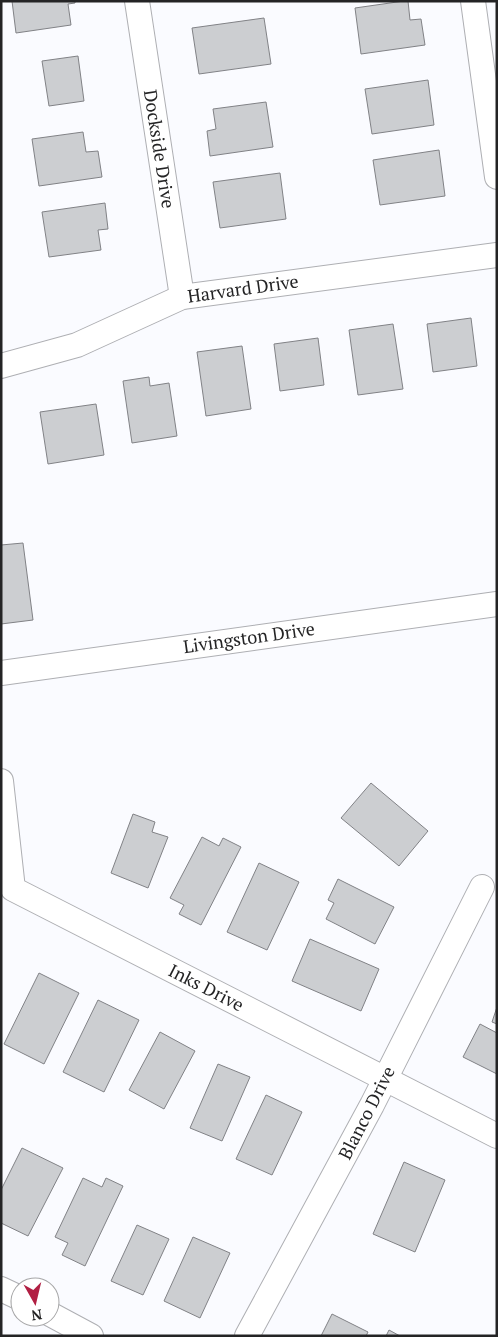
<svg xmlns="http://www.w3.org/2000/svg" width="498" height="1337" font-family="'PT Serif',serif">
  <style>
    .building { fill: #ccced1; stroke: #818286 }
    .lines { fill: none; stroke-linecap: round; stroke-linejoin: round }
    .minor-casing { stroke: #aeafb3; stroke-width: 26 }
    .minor { stroke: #fff; stroke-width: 24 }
    .labels { text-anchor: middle; stroke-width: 5; stroke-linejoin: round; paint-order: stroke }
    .street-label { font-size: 18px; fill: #242425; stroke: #fff }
  </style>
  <rect width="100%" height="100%" fill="#fafbff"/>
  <g class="building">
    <polygon points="12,1 75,1 75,3 68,4 71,25 16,33"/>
    <polygon points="404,1 408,1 410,20 421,19 425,45 361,54 355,8"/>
    <polygon points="264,18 271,64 199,74 192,28"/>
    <polygon points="78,56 84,101 49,106 42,61"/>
    <polygon points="428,80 434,125 372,134 365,89"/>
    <polygon points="266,102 273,147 210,156 207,131 216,129 213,109"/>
    <polygon points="83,132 86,152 98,151 102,177 39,186 32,139"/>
    <polygon points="439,150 445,196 380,205 373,160"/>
    <polygon points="280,173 286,219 220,228 213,182"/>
    <polygon points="105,203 108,229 98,230 101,250 49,257 42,212"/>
    <polygon points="471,318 477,366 433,372 427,324"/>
    <polygon points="393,324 403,389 358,395 349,330"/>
    <polygon points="318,338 324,385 280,391 274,344"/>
    <polygon points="242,346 251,409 206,416 197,352"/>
    <polygon points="149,377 150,386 169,383 177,436 132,443 123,381"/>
    <polygon points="96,404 104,455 48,464 40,412"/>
    <polygon points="23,543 33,620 1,624 1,545"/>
    <polygon points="371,783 428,831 399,866 341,818"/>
    <polygon points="133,814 155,822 152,832 168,837 148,888 111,873"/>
    <polygon points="202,837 219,846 223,838 241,847 201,925 179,914 184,905 170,898"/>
    <polygon points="259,863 299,882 267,950 227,932"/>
    <polygon points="338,879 394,907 375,944 326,919 334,903 328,900"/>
    <polygon points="310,939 379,969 361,1011 292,981"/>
    <polygon points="39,973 79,993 44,1064 4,1044"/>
    <polygon points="98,1000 139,1020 104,1092 63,1072"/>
    <polygon points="497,1007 497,1024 492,1022"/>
    <polygon points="480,1024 497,1033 497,1074 463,1057"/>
    <polygon points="160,1032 195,1051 164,1109 129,1090"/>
    <polygon points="218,1064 250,1077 222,1141 190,1128"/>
    <polygon points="266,1095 302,1112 272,1175 236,1159"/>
    <polygon points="22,1148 63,1168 28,1236 1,1223 1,1190"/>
    <polygon points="404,1162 445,1180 415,1252 373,1234"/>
    <polygon points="83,1178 102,1187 106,1178 123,1186 85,1266 62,1255 68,1243 55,1237"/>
    <polygon points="137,1225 169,1239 143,1295 111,1281"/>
    <polygon points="193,1237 230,1253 200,1318 164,1301"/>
    <polygon points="332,1314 368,1332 366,1336 321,1336"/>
    <polygon points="389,1330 400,1336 386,1336"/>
  </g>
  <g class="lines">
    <g class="minor-casing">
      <g id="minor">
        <polyline points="137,1 182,297"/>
        <polyline points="473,1 497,177"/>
        <polyline points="1,366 77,345 182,297 497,255"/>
        <polyline points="1,673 497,604"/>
        <polyline points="1,781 13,889 497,1136"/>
        <polyline points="1,1289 20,1298"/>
        <polyline points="50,1314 91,1336"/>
        <polyline points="247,1336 372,1105 482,887"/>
      </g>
    </g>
    <use href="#minor" class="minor"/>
  </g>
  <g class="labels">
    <g class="street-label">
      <text transform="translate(159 149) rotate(81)" y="6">Dockside Drive</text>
      <text transform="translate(243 289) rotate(-8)" y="6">Harvard Drive</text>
      <text transform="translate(249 638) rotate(-8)" y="6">Livingston Drive</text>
      <text transform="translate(206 988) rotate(27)" y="6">Inks Drive</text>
      <text transform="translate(367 1113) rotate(-63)" y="6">Blanco Drive</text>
    </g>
  </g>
  <rect width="498" height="1337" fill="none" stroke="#242425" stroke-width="5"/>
  <g transform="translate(35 1302) rotate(172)"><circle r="24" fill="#ffffff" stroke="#a7a7a8"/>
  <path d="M0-4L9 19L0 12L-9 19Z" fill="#b11f43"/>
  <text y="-8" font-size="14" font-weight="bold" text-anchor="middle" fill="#242425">N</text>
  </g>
</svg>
